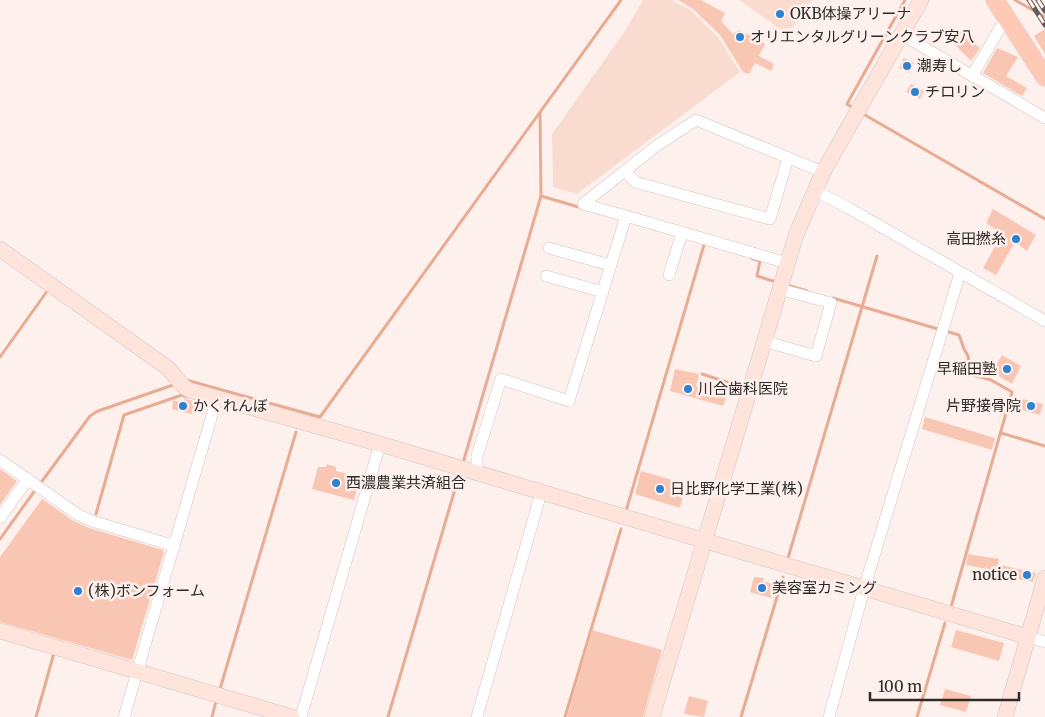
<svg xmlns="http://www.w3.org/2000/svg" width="1045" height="717" font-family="Merriweather,'Noto Sans JP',serif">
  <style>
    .grass { fill: #fadbcf }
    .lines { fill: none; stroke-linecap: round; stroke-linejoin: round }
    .stream { stroke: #e8ab94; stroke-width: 3 }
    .building { fill: #f9c6b3 }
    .street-casing { stroke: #d0c4c0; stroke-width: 12 }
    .secondary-casing { stroke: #d0c4c0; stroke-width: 16 }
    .primary-casing { stroke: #d5d4d4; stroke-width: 19 }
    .street { stroke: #fff; stroke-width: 11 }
    .secondary { stroke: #fee4db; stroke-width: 15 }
    .primary { stroke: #fecab6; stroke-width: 18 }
    .rail-casing { stroke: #615b59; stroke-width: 5 }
    .rail { stroke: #fef1ed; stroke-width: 3; stroke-dasharray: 9; stroke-linecap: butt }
    .poi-dot { fill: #3081d0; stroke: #fef1ed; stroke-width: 2 }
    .labels { text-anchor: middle; stroke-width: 5; stroke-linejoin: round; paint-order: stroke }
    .poi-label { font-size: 15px; fill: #2e2a28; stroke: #fef1ed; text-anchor: start }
  </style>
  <rect width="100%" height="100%" fill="#fef1ed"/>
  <g class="grass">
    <polygon points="643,0 672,0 690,10 718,37 740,72 577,194 553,187 552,134 625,31"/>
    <polygon points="739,0 812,0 792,28 780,29"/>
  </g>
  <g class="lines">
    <g class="stream">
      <polyline points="1015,0 1045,17"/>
      <polyline points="853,108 847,104 905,0"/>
      <polyline points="865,115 1045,219"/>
      <polyline points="541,196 582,208"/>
      <polyline points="751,258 760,261 757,276 773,281"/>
      <polyline points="790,286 807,291"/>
      <polyline points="833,298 938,329"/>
      <polyline points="949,332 959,335 964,349 968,356 970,371 973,375 991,380 1012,392 951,607"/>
      <polyline points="0,357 48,290"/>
      <polyline points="702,374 742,387"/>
      <polyline points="186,380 320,417 621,0"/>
      <polyline points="1001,433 1045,446"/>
      <polyline points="463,463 541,196 540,113"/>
      <polyline points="40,484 90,416 98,411 176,384"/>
      <polyline points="626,511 704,245"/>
      <polyline points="96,514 124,415 182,395 187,397"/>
      <polyline points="0,539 36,489"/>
      <polyline points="788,558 877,256"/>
      <polyline points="223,690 220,689 296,432"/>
      <polyline points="36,717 54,653"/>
      <polyline points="212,717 216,701"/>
      <polyline points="388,717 458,479"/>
      <polyline points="565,717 621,529"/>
      <polyline points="741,717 783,577"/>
      <polyline points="917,717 945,623"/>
    </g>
  </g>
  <g class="building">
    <polygon points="678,0 701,0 725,13 721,21 733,34 739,30 748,35 750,33 762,39 761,41 765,44 759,56 774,64 771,71 755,63 749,74 743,72 720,35 693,9"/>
    <polygon points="1045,29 1045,54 1034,36"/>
    <polygon points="961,32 980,48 971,61 951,41"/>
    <polygon points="997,48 1018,57 1006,76 1027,88 1022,96 983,73"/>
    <polygon points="904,58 914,63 909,73 899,68"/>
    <polygon points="911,84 924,91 920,99 906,92"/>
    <polygon points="993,209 1036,235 1027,251 1015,242 996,275 983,268 1002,234 986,223"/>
    <polygon points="1002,355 1021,366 1012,384 992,372"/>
    <polygon points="675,369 699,374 696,386 727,395 723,406 670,391"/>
    <polygon points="184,399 195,401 192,414 172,409 173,400 184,403"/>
    <polygon points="1022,399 1043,404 1040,415 1019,409"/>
    <polygon points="925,417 995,438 992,450 922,429"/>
    <polygon points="327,464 336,467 336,471 360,477 354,500 312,489 318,467 326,467"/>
    <polygon points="0,469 17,481 0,505"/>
    <polygon points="641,471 686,484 680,508 635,494"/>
    <polygon points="42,499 72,520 89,528 163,550 164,552 132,660 0,622 0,557"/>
    <polygon points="968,554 999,559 997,571 966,565"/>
    <polygon points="1001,565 1036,573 1033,582 999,576"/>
    <polygon points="754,577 764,578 763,581 775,585 771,598 750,592"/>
    <polygon points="592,630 662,650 643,717 567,717"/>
    <polygon points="956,630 1004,643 999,661 951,647"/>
    <polygon points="945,689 971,696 966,712 940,705"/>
    <polygon points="689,696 708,701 704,717 684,714"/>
  </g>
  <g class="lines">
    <g class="street-casing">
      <g id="street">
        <polyline points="901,34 1045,118"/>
        <polyline points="972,76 1007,16"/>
        <polyline points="625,171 635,182 770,219 788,158"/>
        <polyline points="814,190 847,207 1045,321"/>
        <polyline points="626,216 787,263"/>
        <polyline points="549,248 610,265"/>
        <polyline points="669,275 682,233"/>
        <polyline points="546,276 603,292"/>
        <polyline points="764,341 816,356 831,303 779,289"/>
        <polyline points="0,460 77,514 92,521 175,546"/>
        <polyline points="477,474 477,456 501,379 569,401 626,216 583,204 655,147 696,120 823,172"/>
        <polyline points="0,518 28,479"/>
        <polyline points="1028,637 1045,642"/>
        <polyline points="124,717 217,398"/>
        <polyline points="301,717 380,444"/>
        <polyline points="477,717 541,493"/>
        <polyline points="829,717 864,589 960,273"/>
      </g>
    </g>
    <g class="secondary-casing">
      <g id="secondary">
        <path d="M0 249 168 368C176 376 180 385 189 390L380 444 1028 637"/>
        <polyline points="0,631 292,717"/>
        <polyline points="652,717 796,235 823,172 921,0"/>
        <polyline points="1005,717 1045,578"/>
      </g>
    </g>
    <g class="primary-casing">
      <polyline id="primary" points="995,0 1045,77"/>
    </g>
    <use href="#street" class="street"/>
    <use href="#secondary" class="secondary"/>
    <use href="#primary" class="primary"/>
    <g class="rail-casing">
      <g id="rail">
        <polyline points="1029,0 1045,25"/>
        <polyline points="1038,0 1045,11"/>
      </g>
    </g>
    <use href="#rail" class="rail"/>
  </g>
  <g class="poi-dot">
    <circle cx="780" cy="14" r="5"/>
    <circle cx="740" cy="37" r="5"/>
    <circle cx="907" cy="66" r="5"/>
    <circle cx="915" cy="92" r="5"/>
    <circle cx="1016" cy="239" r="5"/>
    <circle cx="1007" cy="369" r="5"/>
    <circle cx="688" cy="389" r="5"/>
    <circle cx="183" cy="406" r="5"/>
    <circle cx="1031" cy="406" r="5"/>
    <circle cx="336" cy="483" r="5"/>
    <circle cx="660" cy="489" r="5"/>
    <circle cx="1027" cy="575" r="5"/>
    <circle cx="762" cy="588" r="5"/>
    <circle cx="78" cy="591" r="5"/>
  </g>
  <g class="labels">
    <g class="poi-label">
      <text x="790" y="19">OKB体操アリーナ</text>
      <text x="750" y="42">オリエンタルグリーンクラブ安八</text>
      <text x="917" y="71">潮寿し</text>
      <text x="925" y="97">チロリン</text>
      <text x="1006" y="244" text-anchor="end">高田撚糸</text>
      <text x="997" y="374" text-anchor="end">早稲田塾</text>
      <text x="698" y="394">川合歯科医院</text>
      <text x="193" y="411">かくれんぼ</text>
      <text x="1021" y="411" text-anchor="end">片野接骨院</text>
      <text x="346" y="488">西濃農業共済組合</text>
      <text x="670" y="494">日比野化学工業(株)</text>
      <text x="1017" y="580" text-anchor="end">notice</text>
      <text x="772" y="593">美容室カミング</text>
      <text x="88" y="596">(株)ボンフォーム</text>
    </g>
  </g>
  <path d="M870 692v8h149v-8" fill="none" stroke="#2e2a28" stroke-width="2.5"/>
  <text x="878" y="692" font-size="15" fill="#2e2a28" stroke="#fef1ed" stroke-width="4" paint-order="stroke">100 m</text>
</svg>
